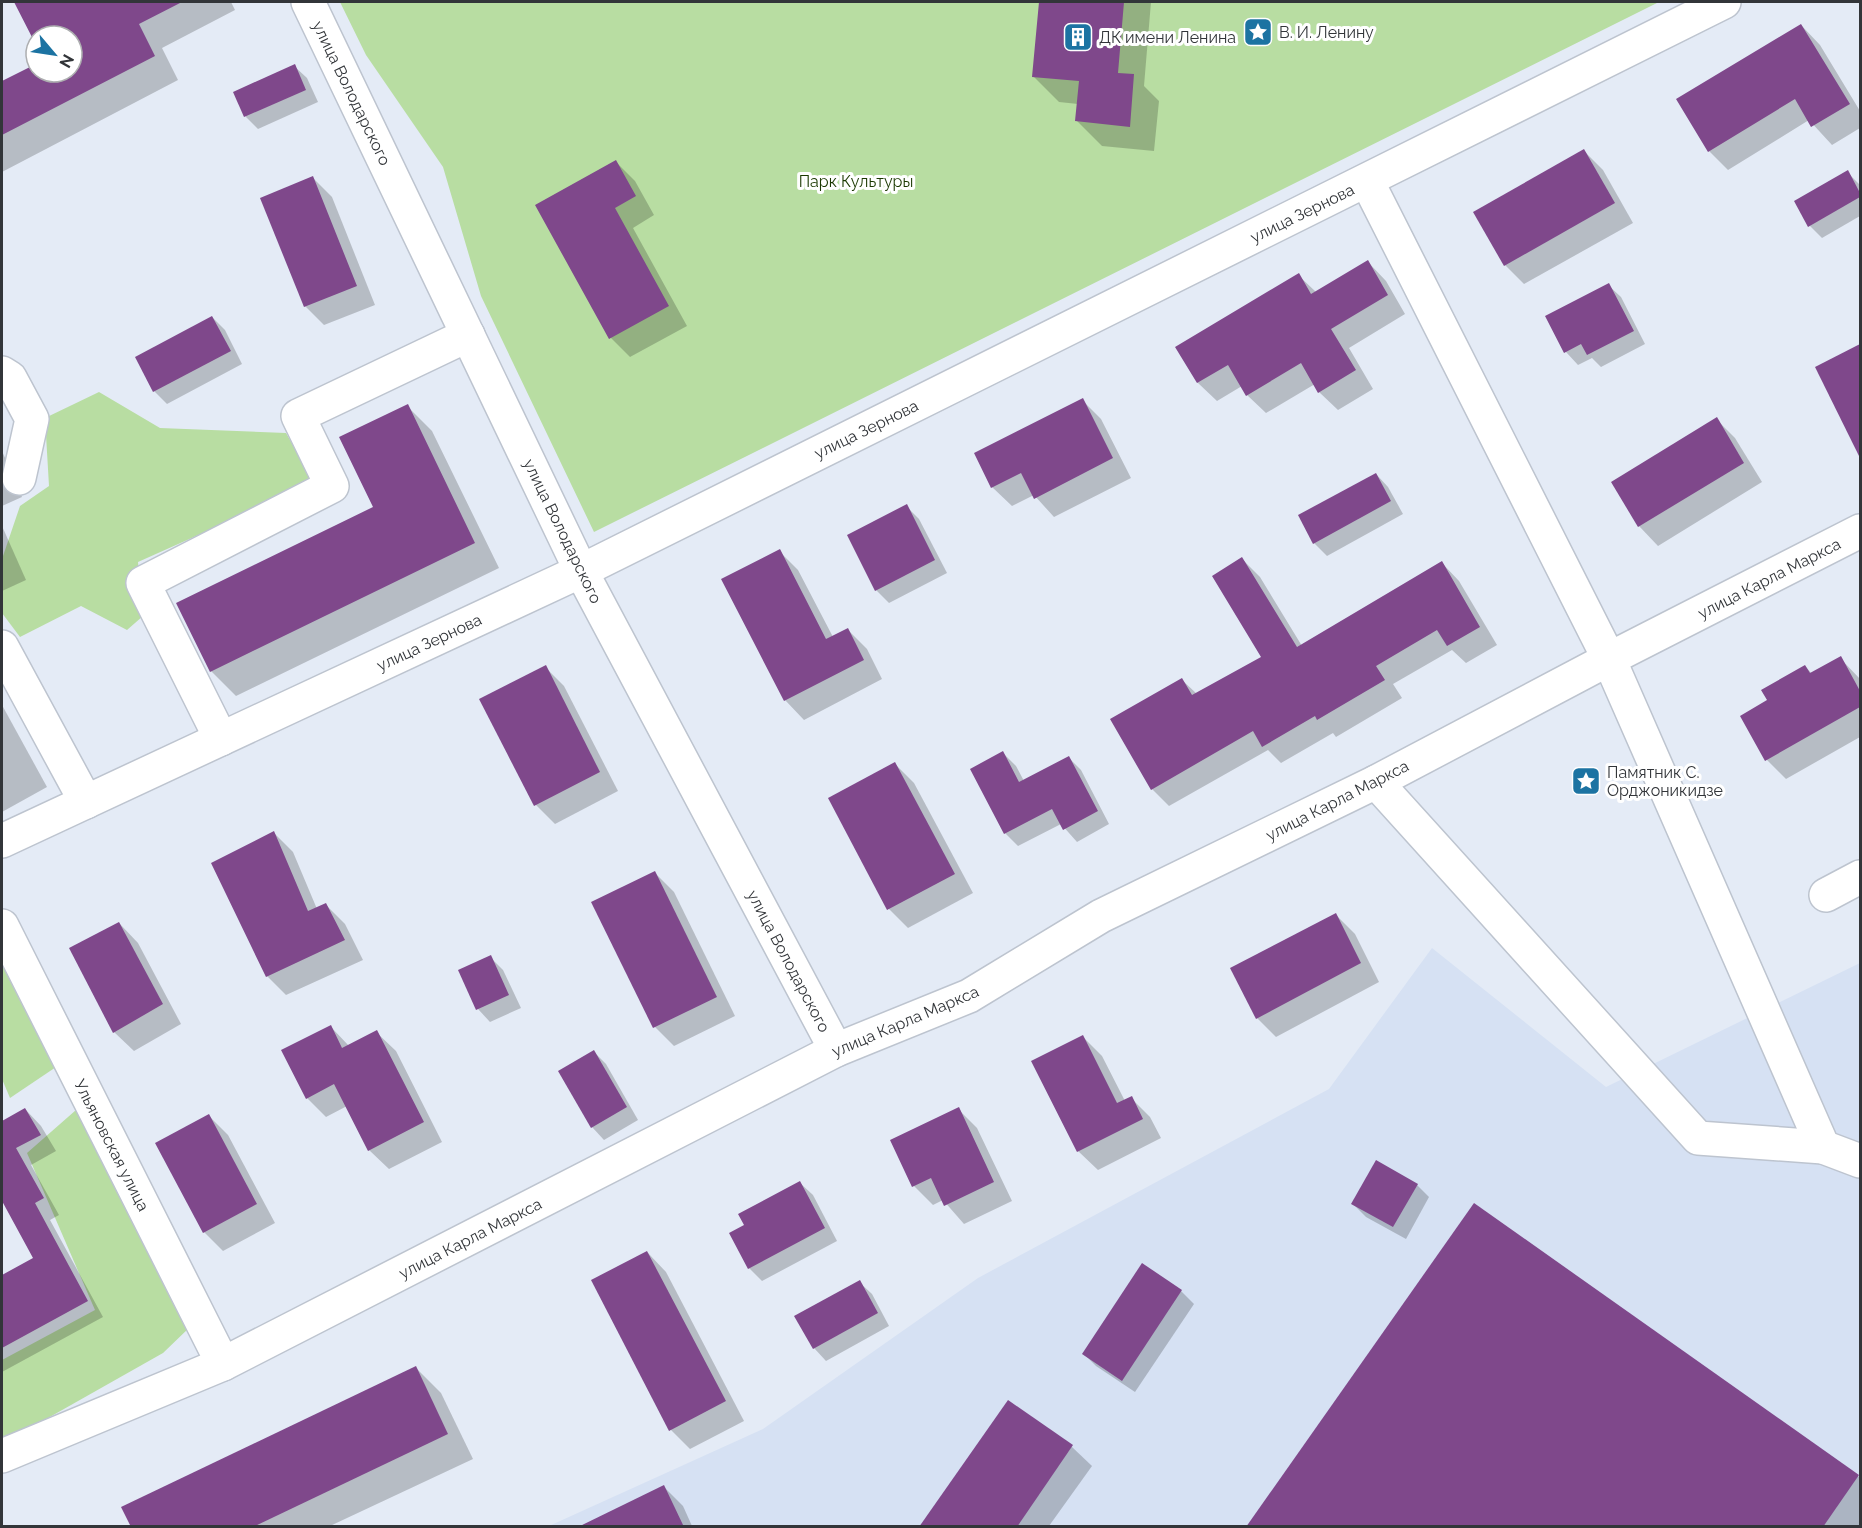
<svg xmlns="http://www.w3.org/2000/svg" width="1862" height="1528" font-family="Raleway,sans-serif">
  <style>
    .built { fill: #d6e1f3 }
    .green { fill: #b8dda2 }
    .shadow { fill: #0003 }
    .building { fill: #7f488b }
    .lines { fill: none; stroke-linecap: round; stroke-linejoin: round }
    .minor-casing { stroke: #bdc4cf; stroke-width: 36 }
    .minor { stroke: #fff; stroke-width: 33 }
    .labels { text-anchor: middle; stroke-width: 6; stroke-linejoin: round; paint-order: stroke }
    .poi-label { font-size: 16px; fill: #323539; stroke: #fff; text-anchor: start }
    .street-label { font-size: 16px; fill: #323539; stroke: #fff }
    .park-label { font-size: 16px; fill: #1a3800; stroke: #fff }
  </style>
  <rect width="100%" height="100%" fill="#e4ebf6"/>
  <polygon class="built" points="1432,948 1606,1087 1860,963 1860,1526 549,1526 763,1429 978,1278 1329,1089"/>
  <g class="green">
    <polygon points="340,2 1659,2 594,532 481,296 443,167 366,55"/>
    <polygon points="99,392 160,428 286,433 315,483 138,562 143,616 127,630 81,606 20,637 2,613 2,559 20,506 49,486 45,418"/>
    <polygon points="2,961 62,1063 10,1098 2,1079"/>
    <polygon points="76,1110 190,1327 163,1353 2,1444 2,1360 95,1310 27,1153"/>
  </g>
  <g class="shadow">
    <polygon points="15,2 231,2 235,10 162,48 178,80 2,172 2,83 36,65 36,72 72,72 72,36 36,36 36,42"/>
    <polygon points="1041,2 1151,2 1144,86 1159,101 1154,151 1102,146 1077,121 1078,104 1059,102 1034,77"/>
    <polygon points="1801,25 1820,45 1860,111 1860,128 1832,145 1809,120 1728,170 1709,151"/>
    <polygon points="294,66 307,78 318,102 258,129 246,117 235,92"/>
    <polygon points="1584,151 1603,170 1633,223 1524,284 1505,265"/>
    <polygon points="616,162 635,181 654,215 633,228 687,326 630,357 611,338 537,206"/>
    <polygon points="1847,172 1860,185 1860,216 1822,238 1810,226"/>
    <polygon points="313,178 332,197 375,305 324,325 305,306"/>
    <polygon points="1368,262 1386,281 1405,314 1349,348 1373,389 1338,410 1319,392 1315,384 1266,413 1247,395 1242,386 1217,401 1198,383 1177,347 1298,275 1316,292"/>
    <polygon points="1608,285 1621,297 1645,344 1601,367 1592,358 1578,365 1566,352 1547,317"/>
    <polygon points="212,317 225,330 242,364 167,404 154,391"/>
    <polygon points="1860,346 1860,438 1844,421 1817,368"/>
    <polygon points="1082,400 1101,419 1131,478 1054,517 1034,495 1012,506 992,487"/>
    <polygon points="407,406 432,431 499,568 236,696 211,671 375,507"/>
    <polygon points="1716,419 1735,438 1762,482 1658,546 1639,526 1613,483"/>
    <polygon points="2,451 22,497 2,506"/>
    <polygon points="1376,474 1388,487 1403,514 1327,556 1314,543"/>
    <polygon points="906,506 919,519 947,573 889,603 876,590"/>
    <polygon points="2,526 26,580 2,591"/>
    <polygon points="779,551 798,570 833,637 848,630 867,649 882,679 804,720 785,700"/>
    <polygon points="1242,559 1260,577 1302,646 1442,563 1459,581 1497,645 1466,663 1452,650 1393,684 1402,698 1336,737 1333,733 1281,763 1268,750 1169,806 1152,789 1182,680 1197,694 1263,657"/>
    <polygon points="1840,658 1860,679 1860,737 1786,779 1767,760 1742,716 1769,701 1805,666 1812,674"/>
    <polygon points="545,667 564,686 618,791 555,824 536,805 481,700"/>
    <polygon points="2,705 47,787 2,812"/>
    <polygon points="1003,753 1016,766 1024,781 1069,758 1081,770 1109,824 1077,842 1061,824 1018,846 1005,833 972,769"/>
    <polygon points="895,764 914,783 973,893 908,928 889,909 830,799"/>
    <polygon points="274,833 293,852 317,909 326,905 345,924 363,960 286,995 267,976"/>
    <polygon points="654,872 674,892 735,1016 674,1046 655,1027"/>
    <polygon points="1336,915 1355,934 1379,982 1276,1037 1257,1018"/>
    <polygon points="119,923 138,943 181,1024 134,1051 114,1032"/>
    <polygon points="490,957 503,970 521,1008 490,1022 478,1009"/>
    <polygon points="331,1027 349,1046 376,1032 396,1051 442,1142 389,1169 369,1150 347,1106 326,1117 307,1098"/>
    <polygon points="1083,1037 1102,1056 1125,1101 1131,1098 1150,1117 1161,1138 1098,1170 1078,1151 1033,1061"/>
    <polygon points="594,1052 606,1064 638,1120 604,1140 592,1127"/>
    <polygon points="25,1109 41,1126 56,1151 31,1165 59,1215 50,1220 103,1317 2,1372 2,1276 35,1258 2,1198 2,1123"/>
    <polygon points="958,1109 977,1128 1012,1201 964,1224 943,1200 933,1205 914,1186"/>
    <polygon points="209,1116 228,1135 275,1223 223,1251 204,1232"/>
    <polygon points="800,1183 813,1195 837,1241 762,1281 749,1268 746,1226"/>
    <polygon points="1417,1185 1429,1197 1406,1239 1366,1217 1353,1204"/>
    <polygon points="647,1252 666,1272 744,1421 690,1449 671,1430"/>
    <polygon points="859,1282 872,1294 889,1326 826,1361 814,1348"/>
    <polygon points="1181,1291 1194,1304 1135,1392 1096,1366 1084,1354"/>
    <polygon points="416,1368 441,1393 473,1459 330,1526 132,1526"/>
    <polygon points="1009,1402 1072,1447 1092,1466 1049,1526 921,1526"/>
    <polygon points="1858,1476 1860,1478 1860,1526 1248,1526"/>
    <polygon points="664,1487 683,1506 692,1526 582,1526"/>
  </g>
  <g class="building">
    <polygon points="14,2 182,2 139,24 155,56 2,135 2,81 36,64 36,72 72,72 72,36 36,36 36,45"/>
    <polygon points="1039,2 1124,2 1118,73 1134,74 1130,127 1075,121 1079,81 1032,77"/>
    <polygon points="1801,24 1850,104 1811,127 1795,99 1708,152 1676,99"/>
    <polygon points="295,64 306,90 244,117 233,92"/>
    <polygon points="1584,149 1615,203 1504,266 1473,212"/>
    <polygon points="616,160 636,196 615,208 669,306 609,339 535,205"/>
    <polygon points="1848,170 1860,193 1860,197 1808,227 1794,201"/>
    <polygon points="313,176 357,286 304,307 260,198"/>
    <polygon points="1368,260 1388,295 1331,329 1356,370 1318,393 1301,363 1246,396 1228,365 1197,383 1175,347 1299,273 1311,294"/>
    <polygon points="1609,283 1634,331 1587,355 1581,344 1564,353 1545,316"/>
    <polygon points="212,316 231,351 153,392 135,357"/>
    <polygon points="1860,344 1860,458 1815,367"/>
    <polygon points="1083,398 1113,458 1034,499 1021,473 991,488 974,453"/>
    <polygon points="408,404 475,543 210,672 176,603 373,507 339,437"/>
    <polygon points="1717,417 1744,463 1638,527 1611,482"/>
    <polygon points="1376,473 1391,501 1313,544 1298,515"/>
    <polygon points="907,504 935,560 875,591 847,535"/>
    <polygon points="780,549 826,639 848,628 864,660 784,701 721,579"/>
    <polygon points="1242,557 1297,647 1442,561 1480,627 1447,646 1437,630 1376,666 1385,680 1317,720 1315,716 1262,747 1253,731 1151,790 1110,719 1182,678 1192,695 1261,657 1212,576"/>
    <polygon points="1841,656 1860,691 1860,707 1765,761 1740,716 1767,700 1761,690 1805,665 1810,673"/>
    <polygon points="546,665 600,772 534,806 479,699"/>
    <polygon points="1003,751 1019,782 1069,756 1098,811 1063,830 1052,809 1004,834 970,769"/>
    <polygon points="895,762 955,874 887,910 828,798"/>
    <polygon points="274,831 308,911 326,903 345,940 266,977 211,863"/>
    <polygon points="655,871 717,997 653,1028 591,902"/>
    <polygon points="1336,913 1361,963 1256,1019 1230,968"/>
    <polygon points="119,922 163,1004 113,1033 69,948"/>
    <polygon points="491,955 509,995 476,1010 458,970"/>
    <polygon points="331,1025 342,1048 377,1030 424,1122 368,1151 334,1084 306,1099 281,1050"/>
    <polygon points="1083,1035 1117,1103 1132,1096 1143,1119 1077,1152 1031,1061"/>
    <polygon points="594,1050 627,1107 591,1128 558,1071"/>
    <polygon points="959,1107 994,1182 944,1206 931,1178 912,1187 890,1140"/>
    <polygon points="25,1108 41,1135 16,1148 44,1198 35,1203 88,1301 2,1348 2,1275 33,1258 2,1201 2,1121"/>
    <polygon points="209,1114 257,1204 203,1233 155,1143"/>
    <polygon points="1376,1160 1418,1184 1393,1227 1351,1204"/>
    <polygon points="800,1181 825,1228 748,1269 729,1233 744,1225 738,1214"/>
    <polygon points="1474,1203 1859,1475 1823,1527 1246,1527"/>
    <polygon points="647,1251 726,1401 669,1431 591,1280"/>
    <polygon points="1142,1263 1182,1290 1122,1381 1082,1354"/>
    <polygon points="860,1280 878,1313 813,1349 794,1316"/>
    <polygon points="416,1366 448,1434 253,1527 131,1527 121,1507"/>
    <polygon points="1008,1400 1073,1445 1017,1527 919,1527"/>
    <polygon points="664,1485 684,1527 578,1527"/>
  </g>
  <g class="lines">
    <g class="minor-casing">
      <g id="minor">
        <polyline points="308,2 581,571 836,1050"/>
        <polyline points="1367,181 1609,659 1823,1147 1860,1161"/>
        <polyline points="2,373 10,378 32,419 19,478"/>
        <polyline points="2,647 86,802"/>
        <polyline points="221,739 143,583 332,486 298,416 468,335"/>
        <polyline points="1376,782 1698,1138 1823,1147"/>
        <polyline points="2,841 581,571 1724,2"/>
        <polyline points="1826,895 1860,877"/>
        <polyline points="2,926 223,1364"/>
        <polyline points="2,1456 223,1364 836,1050 969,996 1101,916 1376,782 1609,659 1860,531"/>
      </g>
    </g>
    <use href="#minor" class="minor"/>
  </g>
  <defs>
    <g id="sight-square" transform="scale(1.5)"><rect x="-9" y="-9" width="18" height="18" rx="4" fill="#1c73a2" stroke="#fff"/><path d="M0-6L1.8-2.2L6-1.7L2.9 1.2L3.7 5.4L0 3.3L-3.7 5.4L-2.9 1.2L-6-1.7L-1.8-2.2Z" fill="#fff"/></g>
    <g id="building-square" transform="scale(1.5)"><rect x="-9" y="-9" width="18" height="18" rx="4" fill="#1c73a2" stroke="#fff"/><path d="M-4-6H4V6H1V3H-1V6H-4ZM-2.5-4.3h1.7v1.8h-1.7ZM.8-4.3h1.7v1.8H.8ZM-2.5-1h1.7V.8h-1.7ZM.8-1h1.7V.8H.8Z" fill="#fff"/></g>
  </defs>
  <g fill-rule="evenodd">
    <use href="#sight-square" x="1258" y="32"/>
    <use href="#building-square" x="1078" y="37"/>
    <use href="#sight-square" x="1586" y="781"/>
  </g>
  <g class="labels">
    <g class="poi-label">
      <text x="1279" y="38">В. И. Ленину</text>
      <text x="1099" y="43">ДК имени Ленина</text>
      <text x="1607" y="778">Памятник С.<tspan x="1607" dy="18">Орджоникидзе</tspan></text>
    </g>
    <g class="street-label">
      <text transform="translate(352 93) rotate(64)" y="6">улица Володарского</text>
      <text transform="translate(1302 213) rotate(-26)" y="6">улица Зернова</text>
      <text transform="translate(866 429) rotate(-26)" y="6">улица Зернова</text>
      <text transform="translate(563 531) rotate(64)" y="6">улица Володарского</text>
      <text transform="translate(1769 578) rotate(-27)" y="6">улица Карла Маркса</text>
      <text transform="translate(429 642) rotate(-25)" y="6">улица Зернова</text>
      <text transform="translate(1337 800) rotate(-27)" y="6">улица Карла Маркса</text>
      <text transform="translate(789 961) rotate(62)" y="6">улица Володарского</text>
      <text transform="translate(905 1021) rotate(-23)" y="6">улица Карла Маркса</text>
      <text transform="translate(112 1145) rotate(63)" y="6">Ульяновская улица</text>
      <text transform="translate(470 1238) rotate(-27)" y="6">улица Карла Маркса</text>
    </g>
    <g class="park-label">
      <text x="856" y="187">Парк Культуры</text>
    </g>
  </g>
  <rect width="1862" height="1528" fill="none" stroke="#323539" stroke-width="6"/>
  <g transform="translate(54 54) rotate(119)"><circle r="28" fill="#ffffff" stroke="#adaeb0" stroke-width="1.5"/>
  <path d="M0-4.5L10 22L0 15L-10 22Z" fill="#1c73a2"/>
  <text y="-9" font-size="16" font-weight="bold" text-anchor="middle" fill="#323539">N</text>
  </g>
</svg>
